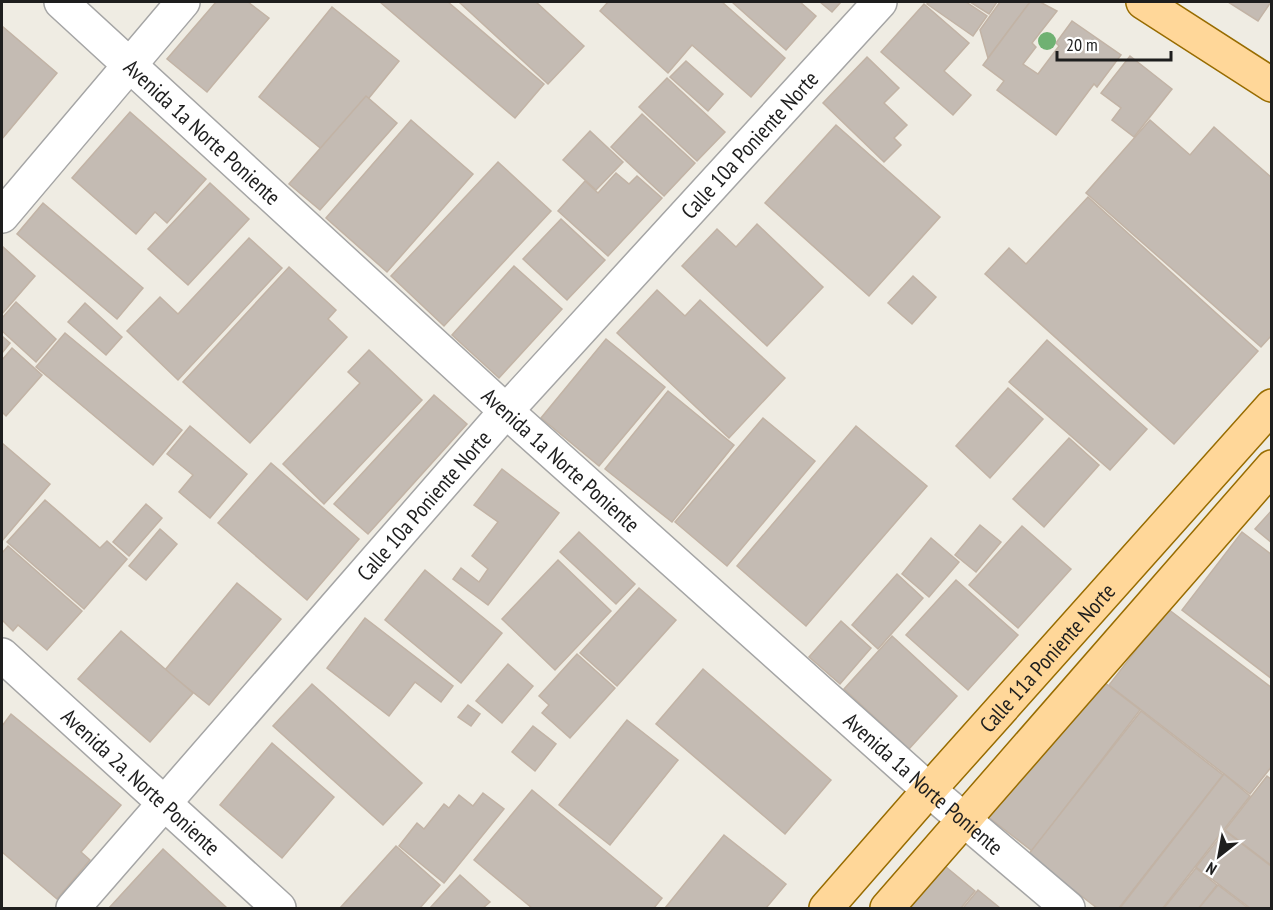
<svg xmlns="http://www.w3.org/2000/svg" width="1273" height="910" font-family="'PT Sans Narrow',sans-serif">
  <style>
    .building { fill: #c4bbb3; stroke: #c2b3a5; stroke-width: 1.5 }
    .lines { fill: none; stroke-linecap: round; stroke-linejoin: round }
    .minor-casing { stroke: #a5a5a5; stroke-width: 36 }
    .major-casing { stroke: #986c00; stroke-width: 36 }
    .minor { stroke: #fff; stroke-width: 33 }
    .major { stroke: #ffd799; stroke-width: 33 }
    .tree { fill: #6fb172 }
    .labels { text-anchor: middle; stroke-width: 4.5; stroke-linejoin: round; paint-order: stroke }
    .street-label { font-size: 22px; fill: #1e1e1e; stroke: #fff }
  </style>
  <rect width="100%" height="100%" fill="#efece3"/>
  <g class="building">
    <polygon points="216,2 248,2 269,18 207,92 167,59"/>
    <polygon points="380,2 448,2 544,84 515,118"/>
    <polygon points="459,2 536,2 584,46 548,84"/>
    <polygon points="608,2 722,2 785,58 751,97 692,45 668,73 600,11"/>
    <polygon points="732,2 800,2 816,16 786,50"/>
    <polygon points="820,2 841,2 832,12"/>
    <polygon points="929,2 966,2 987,16 973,36 927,4"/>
    <polygon points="970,2 997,2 989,14"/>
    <polygon points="1000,2 1030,2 988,58 980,30"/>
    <polygon points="1030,2 1040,2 1057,11 1032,43 1036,47 1023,64 1038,74 1059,46 1056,43 1072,21 1121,55 1097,87 1094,84 1056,135 997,90 1004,81 983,65"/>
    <polygon points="1228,2 1271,2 1258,21"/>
    <polygon points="924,4 969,43 944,71 971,95 953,115 881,52"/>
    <polygon points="332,7 399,61 325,152 259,97"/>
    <polygon points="2,26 57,73 2,139"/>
    <polygon points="1130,56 1172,89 1134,137 1112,120 1121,108 1101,93"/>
    <polygon points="867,57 899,88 884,103 907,125 894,138 901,145 884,162 823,103"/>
    <polygon points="686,61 723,94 708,111 670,77"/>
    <polygon points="667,78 725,132 697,161 639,107"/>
    <polygon points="366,96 397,123 320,210 289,184"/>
    <polygon points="130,112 206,179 167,223 155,212 136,234 72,178"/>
    <polygon points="642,114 695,163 664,196 611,147"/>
    <polygon points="411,120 473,174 387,272 326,218"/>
    <polygon points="1150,120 1190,155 1214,127 1272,178 1272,335 1261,347 1086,193"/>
    <polygon points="836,125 940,217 869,296 765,203"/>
    <polygon points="590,131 623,162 596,190 563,160"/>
    <polygon points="498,162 551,211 444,326 391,276"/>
    <polygon points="616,173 629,184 637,176 662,198 608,256 558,211 585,181 598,193"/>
    <polygon points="210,183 249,219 188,285 148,249"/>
    <polygon points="1088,197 1258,351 1174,444 985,274 1009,248 1026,264"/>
    <polygon points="43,203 143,288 117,319 17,234"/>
    <polygon points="561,219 605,260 567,300 523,259"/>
    <polygon points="757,224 823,287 767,346 682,266 717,229 736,247"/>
    <polygon points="249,238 282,268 178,380 127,331 160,297 178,314"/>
    <polygon points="2,246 35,276 2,314"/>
    <polygon points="514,266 562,309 499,378 452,335"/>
    <polygon points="289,267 336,310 328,319 347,337 250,443 183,382"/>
    <polygon points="913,276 936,297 912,324 888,303"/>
    <polygon points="657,290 685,316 700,300 785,378 729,438 617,333"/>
    <polygon points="16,302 56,339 36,362 2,331 2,318"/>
    <polygon points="85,303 122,337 106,355 68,322"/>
    <polygon points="65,333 182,430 153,465 36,367"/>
    <polygon points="2,336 10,343 2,353"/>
    <polygon points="606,339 665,387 599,466 541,418"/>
    <polygon points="1047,340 1147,429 1110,470 1009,382"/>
    <polygon points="12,348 42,375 6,416 2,412 2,360"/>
    <polygon points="369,350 422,400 324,504 283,464 360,383 348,372"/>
    <polygon points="1008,388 1043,419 990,478 956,446"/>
    <polygon points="668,391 734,445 672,522 605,469"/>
    <polygon points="434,395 467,424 368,534 334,504"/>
    <polygon points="763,418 815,461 727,566 675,522"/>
    <polygon points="190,426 247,474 210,518 179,492 193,475 167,454"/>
    <polygon points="856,426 927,486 806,626 737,566"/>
    <polygon points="1069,438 1099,465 1044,527 1013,499"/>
    <polygon points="2,443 50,484 2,541"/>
    <polygon points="271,463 359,539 307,600 218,523"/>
    <polygon points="502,469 559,513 488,605 453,579 461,568 479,582 488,569 472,556 498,522 474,505"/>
    <polygon points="45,500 100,548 107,541 127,559 84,609 7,542"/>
    <polygon points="146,504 162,518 129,556 113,542"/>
    <polygon points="1272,510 1272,543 1255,529"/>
    <polygon points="980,525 1001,542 976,572 955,555"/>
    <polygon points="1022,526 1071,569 1018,628 969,585"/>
    <polygon points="160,529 177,544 146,580 129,566"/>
    <polygon points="579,532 635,584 616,604 560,552"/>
    <polygon points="1242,532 1272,555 1272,679 1182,610"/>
    <polygon points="931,538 959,562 929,597 902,574"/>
    <polygon points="8,546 82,611 47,650 18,625 13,631 2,620 2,553"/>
    <polygon points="558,560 611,611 555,670 502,619"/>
    <polygon points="425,570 502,633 461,683 385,620"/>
    <polygon points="897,574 923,598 878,649 852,625"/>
    <polygon points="956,580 1018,635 968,690 906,635"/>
    <polygon points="237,583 281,619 209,705 165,670"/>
    <polygon points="639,588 676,620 617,686 580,653"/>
    <polygon points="1168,609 1272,688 1272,766 1250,794 1109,685"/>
    <polygon points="365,618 453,686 441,702 415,682 389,716 327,668"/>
    <polygon points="841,621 871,648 840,684 809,657"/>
    <polygon points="121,631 193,693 150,742 78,679"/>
    <polygon points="892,636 957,696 909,749 844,689"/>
    <polygon points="577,654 615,688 570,738 542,713 549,705 539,696"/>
    <polygon points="508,664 533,686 502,723 476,701"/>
    <polygon points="703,669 831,780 785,834 656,724"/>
    <polygon points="1096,676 1140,710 1032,851 987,816"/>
    <polygon points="312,684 422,783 383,825 273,726"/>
    <polygon points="468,705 480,714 471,726 458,717"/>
    <polygon points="1141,711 1223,775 1119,908 1097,908 1028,855"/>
    <polygon points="11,714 121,805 81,852 90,860 57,899 2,852 2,726"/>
    <polygon points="627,720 678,760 610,845 559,805"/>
    <polygon points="533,726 556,744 535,771 512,752"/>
    <polygon points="272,743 334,797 282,858 220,805"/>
    <polygon points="1224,774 1250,796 1163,908 1120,908"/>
    <polygon points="1267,776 1272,780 1272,866 1225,830"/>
    <polygon points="532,790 662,898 654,908 532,908 474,860"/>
    <polygon points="483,793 504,809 444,883 399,846 417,823 424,829 444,804 449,808 459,795 473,806"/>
    <polygon points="1225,831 1272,867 1272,908 1250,908 1196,867"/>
    <polygon points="724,835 786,884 766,908 665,908"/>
    <polygon points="396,846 440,885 420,908 340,908"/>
    <polygon points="163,849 227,908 109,908"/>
    <polygon points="940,862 975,891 961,908 902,908"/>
    <polygon points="1196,868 1217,885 1199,908 1164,908"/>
    <polygon points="460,875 490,902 483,908 430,908"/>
    <polygon points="1218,885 1248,908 1199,908"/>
    <polygon points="978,890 1000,908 963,908"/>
  </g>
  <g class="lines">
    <g class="minor-casing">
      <g id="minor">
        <path id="s1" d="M61 2 506 411 929 790 1068 908"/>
        <polyline points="2,216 183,2"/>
        <path id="s2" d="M2 655 279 908"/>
        <path id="s3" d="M73 908 506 411 880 2"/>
      </g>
    </g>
    <g class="major-casing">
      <g id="major">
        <polyline points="1143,2 1272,85"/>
        <path id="s4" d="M826 908 929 790 1272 406"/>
        <polyline points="887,908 1272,467"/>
      </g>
    </g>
    <use href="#minor" class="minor"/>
    <use href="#major" class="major"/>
  </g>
  <circle class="tree" cx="1047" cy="41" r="9"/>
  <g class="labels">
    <g class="street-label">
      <text dy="8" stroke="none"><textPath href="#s1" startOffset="192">Avenida 1a Norte Poniente</textPath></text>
      <text dy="8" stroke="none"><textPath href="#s3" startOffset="1020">Calle 10a Poniente Norte</textPath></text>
      <text dy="8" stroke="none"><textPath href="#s1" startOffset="678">Avenida 1a Norte Poniente</textPath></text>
      <text dy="8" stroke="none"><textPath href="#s3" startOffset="534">Calle 10a Poniente Norte</textPath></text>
      <text dy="8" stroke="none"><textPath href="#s4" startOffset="334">Calle 11a Poniente Norte</textPath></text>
      <text dy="8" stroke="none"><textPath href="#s2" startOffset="188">Avenida 2a. Norte Poniente</textPath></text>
      <text dy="8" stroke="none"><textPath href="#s1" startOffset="1164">Avenida 1a Norte Poniente</textPath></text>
    </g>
  </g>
  <rect width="1273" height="910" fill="none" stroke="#1e1e1e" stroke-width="6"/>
  <g transform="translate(1219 856) rotate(211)" stroke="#ffffff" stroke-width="4.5" paint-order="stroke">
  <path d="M0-4.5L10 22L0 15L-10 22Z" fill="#1e1e1e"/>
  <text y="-9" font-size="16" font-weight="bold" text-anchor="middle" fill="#1e1e1e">N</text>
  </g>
  <path d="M1057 51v9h114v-9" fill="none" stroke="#1e1e1e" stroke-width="3"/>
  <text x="1066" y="51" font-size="18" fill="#1e1e1e" stroke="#ffffff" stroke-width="4.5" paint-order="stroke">20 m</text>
</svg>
